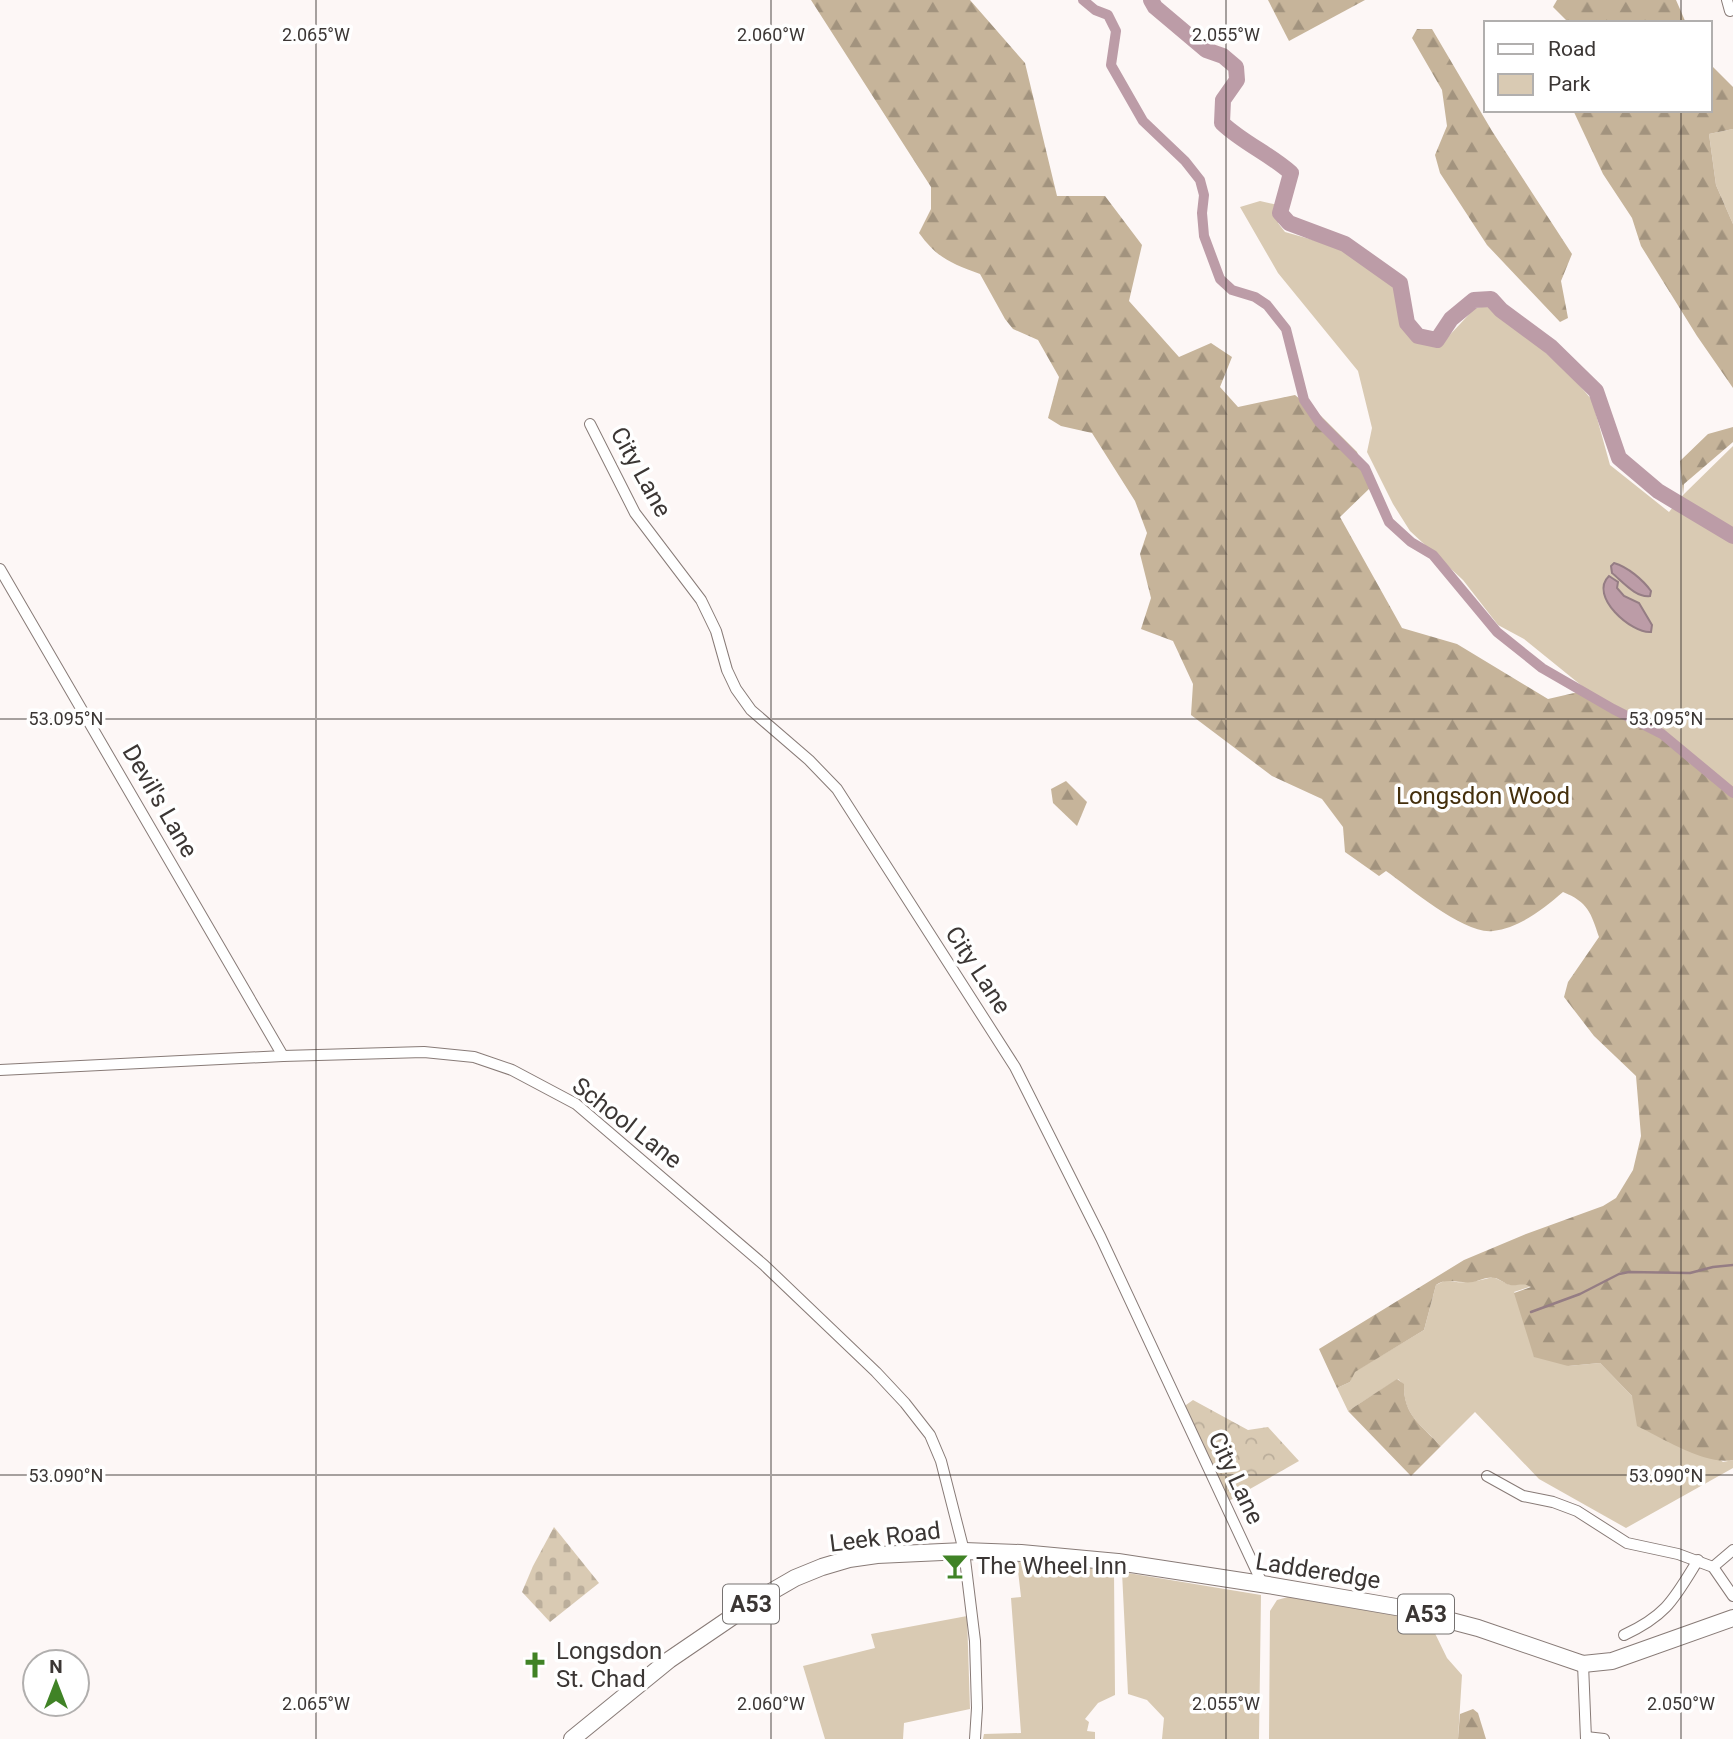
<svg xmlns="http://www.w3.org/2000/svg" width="1733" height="1739" font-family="Roboto,sans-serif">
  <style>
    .green { fill: #d9cab3 }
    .forest { fill: url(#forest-firs) }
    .cemetery { fill: url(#cemetery-stones) }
    .park { fill: url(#park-crowns) }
    .water { fill: #bc9ca7; stroke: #957d84; stroke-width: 2 }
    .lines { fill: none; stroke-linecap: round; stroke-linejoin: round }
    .stream { stroke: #957d84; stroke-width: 2.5 }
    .canal { stroke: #bc9ca7; stroke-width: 10 }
    .river { stroke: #bc9ca7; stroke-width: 16 }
    .minor-casing { stroke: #887b77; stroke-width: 12 }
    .highway-casing { stroke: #887b77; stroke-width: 18 }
    .minor { stroke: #fff; stroke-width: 10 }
    .highway { stroke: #fff; stroke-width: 16 }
    .ticks { fill: none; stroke: #3b3634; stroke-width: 2; stroke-opacity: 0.45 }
    .labels { text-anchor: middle; stroke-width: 7; stroke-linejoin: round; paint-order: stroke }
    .shield { fill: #fff; stroke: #767271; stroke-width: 2 }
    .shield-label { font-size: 23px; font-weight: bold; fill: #3b3634 }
    .street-label { font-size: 24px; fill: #3b3634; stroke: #fff }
    .park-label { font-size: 24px; fill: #442f0c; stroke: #fff }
    .poi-label { font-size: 24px; fill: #3b3634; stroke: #fff; text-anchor: start }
    .ticks-label { font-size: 18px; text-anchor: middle; fill: #3b3634; stroke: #fff; stroke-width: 7; stroke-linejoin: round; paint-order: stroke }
  </style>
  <defs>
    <pattern id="forest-firs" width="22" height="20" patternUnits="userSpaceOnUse" patternTransform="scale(1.75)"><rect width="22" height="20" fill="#c6b49a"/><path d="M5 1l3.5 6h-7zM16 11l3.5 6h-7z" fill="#a2937e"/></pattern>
    <pattern id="cemetery-stones" width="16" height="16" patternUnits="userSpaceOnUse" patternTransform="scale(1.75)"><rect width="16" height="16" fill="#d9cab3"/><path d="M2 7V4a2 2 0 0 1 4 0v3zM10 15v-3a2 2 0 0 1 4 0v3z" fill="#bbae9b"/></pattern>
    <pattern id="park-crowns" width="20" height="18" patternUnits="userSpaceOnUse" patternTransform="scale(1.75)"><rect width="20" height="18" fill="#d9cab3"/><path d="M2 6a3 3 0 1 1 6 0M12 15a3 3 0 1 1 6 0" fill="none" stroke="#bbae9b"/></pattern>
  </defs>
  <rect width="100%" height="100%" fill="#fdf7f6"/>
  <g class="green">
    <polygon points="1733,129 1733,224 1716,185 1709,134"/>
    <polygon points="1260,201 1278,205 1278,223 1285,232 1338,247 1395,284 1403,327 1416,342 1435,345 1446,339 1475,308 1489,306 1530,338 1574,379 1592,400 1610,465 1669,512 1683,495 1733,446 1733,797 1634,716 1587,690 1524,639 1498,625 1463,580 1410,531 1393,504 1367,452 1372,428 1358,371 1278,273 1240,207"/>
    <path d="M1493 1277 1510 1285 1523 1283 1532 1286 1514 1292 1568 1366 1600 1363 1632 1396 1723 1462 1733 1460V1468L1626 1528 1539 1479 1475 1412 1441 1446C1421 1425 1403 1415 1404 1385L1398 1379 1348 1411 1337 1388 1350 1382 1354 1372 1424 1330 1436 1285 1446 1280C1463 1285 1477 1281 1493 1277Z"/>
    <polygon points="1017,1562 1060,1564 1114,1571 1115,1695 1098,1703 1085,1719 1089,1722 1087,1731 1095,1732 1095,1739 983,1739 984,1734 1021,1733 1011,1598 1021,1597"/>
    <polygon points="1122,1572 1261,1595 1259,1739 1162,1739 1164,1718 1147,1700 1128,1694"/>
    <polygon points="1288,1597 1429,1621 1447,1658 1462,1675 1458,1739 1269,1739 1270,1611 1277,1600"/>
    <polygon points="967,1616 970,1709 904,1723 903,1739 825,1739 803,1666 875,1648 871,1634"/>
  </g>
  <g class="forest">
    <path d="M811 0H970L1025 63 1057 196H1105L1142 245 1129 301 1179 357 1211 343 1232 357 1220 387 1238 407 1295 395 1321 416 1357 452 1370 488 1340 517 1402 628 1457 644 1548 699 1587 690 1634 716 1733 797V1460C1707 1466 1662 1438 1637 1426L1632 1396 1600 1363 1568 1366 1534 1357 1514 1293 1531 1287C1523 1282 1519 1286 1510 1285 1505 1284 1500 1279 1495 1278 1489 1276 1480 1280 1473 1282 1460 1284 1447 1277 1436 1285L1424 1330 1355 1372 1350 1382 1337 1388 1319 1349 1464 1260 1526 1234 1603 1206 1616 1198 1633 1170 1641 1136 1636 1076 1594 1036 1564 997 1568 982 1599 937C1591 913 1588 902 1563 892 1543 909 1520 928 1493 931 1465 935 1410 888 1386 871L1379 876 1345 852 1343 827 1322 799 1272 776 1191 715 1193 684 1173 641 1141 629 1151 598 1140 554 1147 533 1135 501 1092 433 1061 426 1048 418 1059 377 1038 340 1013 329 1005 319 980 274C951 263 938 259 919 233L931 209V187Z"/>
    <polygon points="1268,0 1365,0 1289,41"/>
    <polygon points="1557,0 1676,0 1686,23 1569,23 1553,7"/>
    <polygon points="1417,29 1432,29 1492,131 1572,254 1561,281 1568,318 1560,322 1487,245 1440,173 1435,155 1447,126 1442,90 1412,38"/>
    <polygon points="1710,64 1733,87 1733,129 1709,134 1716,185 1733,224 1733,388 1697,336 1641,246 1632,218 1603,174 1573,110 1710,110"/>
    <polygon points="1733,427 1733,442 1684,484 1683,495 1680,461 1708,434"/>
    <polygon points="1066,781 1087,802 1077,826 1053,803 1051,789"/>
    <path d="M1397 1379 1404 1384C1403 1415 1421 1425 1441 1446L1411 1476 1348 1411Z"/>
    <polygon points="1473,1709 1478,1713 1486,1739 1458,1739 1460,1714"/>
  </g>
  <polygon class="cemetery" points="554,1527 599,1583 550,1622 522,1592 533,1566"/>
  <polygon class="park" points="1193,1400 1248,1430 1268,1427 1299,1461 1227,1502 1185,1409 1186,1405"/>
  <g class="water">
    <path d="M1614 563C1628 567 1643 580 1651 591L1650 596C1636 598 1623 582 1612 573L1611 566Z"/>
    <path d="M1609 576 1618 582 1617 588 1624 596 1639 603 1652 625 1651 632C1632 634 1588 596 1609 576Z"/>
  </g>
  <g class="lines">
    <polyline class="stream" points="1531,1312 1580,1294 1619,1274 1629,1272 1690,1273 1713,1267 1733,1265"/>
    <polyline class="canal" points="1083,0 1095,10 1108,15 1116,31 1111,65 1143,121 1185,161 1200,180 1204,195 1202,213 1204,236 1220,279 1232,290 1255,297 1267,305 1286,329 1304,400 1319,422 1365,468 1389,522 1411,542 1433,555 1497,632 1542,668 1613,709 1662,734 1733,793"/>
    <path class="river" d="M1151 0 1155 7 1206 50 1223 56 1236 67 1237 80 1223 100 1222 123C1243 143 1270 154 1291 173L1280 213 1289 223 1345 244 1400 283 1407 323 1418 336 1437 340 1451 319 1474 300 1491 299 1501 310 1551 347 1596 391 1619 458 1658 491 1733 536"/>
    <g class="minor-casing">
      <g id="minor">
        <polyline points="1727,0 1730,11"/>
        <polyline points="590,424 635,513 701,600 716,631 727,670 736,689 751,710 809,760 837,789 1015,1067 1101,1238 1263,1585"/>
        <polyline points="0,569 283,1056"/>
        <polyline points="0,1070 283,1056 424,1052 474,1057 512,1070 576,1104 764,1265 876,1372 905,1403 930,1435 941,1461 964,1551 975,1641 977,1708 975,1739"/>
        <polyline points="1487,1476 1523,1496 1553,1502 1577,1511 1627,1543 1678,1554 1713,1567 1733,1596"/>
        <polyline points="1713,1567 1733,1550"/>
        <path d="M1624 1635C1667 1615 1674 1599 1698 1560"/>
        <polyline points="1583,1664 1586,1739"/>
        <polyline points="1586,1737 1604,1739"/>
      </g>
    </g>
    <g class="highway-casing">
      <polyline id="highway" points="572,1739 669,1660 757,1600 795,1578 822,1567 849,1559 877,1555 964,1551 1021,1553 1118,1562 1268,1585 1402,1608 1478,1628 1583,1664 1612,1661 1733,1618"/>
    </g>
    <use href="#minor" class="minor"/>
    <use href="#highway" class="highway"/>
  </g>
  <path class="ticks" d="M316 0V1739M771 0V1739M1226 0V1739M1681 0V23M1681 110V1739M0 719H1733M0 1475H1733"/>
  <defs>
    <g id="bar-bare" transform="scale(2.1)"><path d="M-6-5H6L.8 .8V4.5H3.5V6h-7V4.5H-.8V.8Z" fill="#408326" stroke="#fff" stroke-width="2.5" paint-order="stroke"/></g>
    <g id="church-bare" transform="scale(2.1)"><path d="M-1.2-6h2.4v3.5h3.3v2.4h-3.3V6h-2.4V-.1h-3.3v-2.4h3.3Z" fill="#408326" stroke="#fff" stroke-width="2.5" paint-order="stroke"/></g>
  </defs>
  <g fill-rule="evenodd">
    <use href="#bar-bare" x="955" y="1566"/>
    <use href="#church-bare" x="535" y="1665"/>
  </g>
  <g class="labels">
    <g class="shield">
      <rect x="723" y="1584.5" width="56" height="39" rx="5"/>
      <rect x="1398" y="1594.5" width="56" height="39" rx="5"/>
    </g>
    <g class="shield-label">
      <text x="751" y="1612">A53</text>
      <text x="1426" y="1622">A53</text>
    </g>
    <g class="street-label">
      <text transform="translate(641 472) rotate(61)" y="8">City Lane</text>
      <text transform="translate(160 801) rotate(60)" y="8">Devil's Lane</text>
      <text transform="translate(978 970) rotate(57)" y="8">City Lane</text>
      <text transform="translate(627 1123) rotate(38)" y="8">School Lane</text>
      <text transform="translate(1236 1478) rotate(65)" y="8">City Lane</text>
      <text transform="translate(885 1537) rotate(-7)" y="8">Leek Road</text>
      <text transform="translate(1318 1571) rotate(9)" y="8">Ladderedge</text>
    </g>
    <g class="park-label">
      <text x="1483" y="804">Longsdon Wood</text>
    </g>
    <g class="poi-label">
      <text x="976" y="1574">The Wheel Inn</text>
      <text x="556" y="1659">Longsdon<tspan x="556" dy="28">St. Chad</tspan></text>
    </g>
  </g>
  <g class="ticks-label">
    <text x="316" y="41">2.065°W</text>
    <text x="771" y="41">2.060°W</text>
    <text x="1226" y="41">2.055°W</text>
    <text x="66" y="725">53.095°N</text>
    <text x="1666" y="725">53.095°N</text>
    <text x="66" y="1482">53.090°N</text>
    <text x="1666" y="1482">53.090°N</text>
    <text x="316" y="1710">2.065°W</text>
    <text x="771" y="1710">2.060°W</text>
    <text x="1226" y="1710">2.055°W</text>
    <text x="1681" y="1710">2.050°W</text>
  </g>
  <rect x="1484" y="21" width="228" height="91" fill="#ffffff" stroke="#b1afae" stroke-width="2"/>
  <rect x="1498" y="44" width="35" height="10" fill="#ffffff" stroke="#b1afae" stroke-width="2"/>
  <text x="1548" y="56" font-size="21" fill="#3b3634">Road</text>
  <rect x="1498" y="74" width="35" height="21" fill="#d9cab3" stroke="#b1afae" stroke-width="2"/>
  <text x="1548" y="91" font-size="21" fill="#3b3634">Park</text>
  <g transform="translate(56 1683)"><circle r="33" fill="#ffffff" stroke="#b1afae" stroke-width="2"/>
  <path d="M0-5L12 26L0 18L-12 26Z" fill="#408326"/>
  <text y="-10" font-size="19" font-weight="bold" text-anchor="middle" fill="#3b3634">N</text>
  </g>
</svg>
